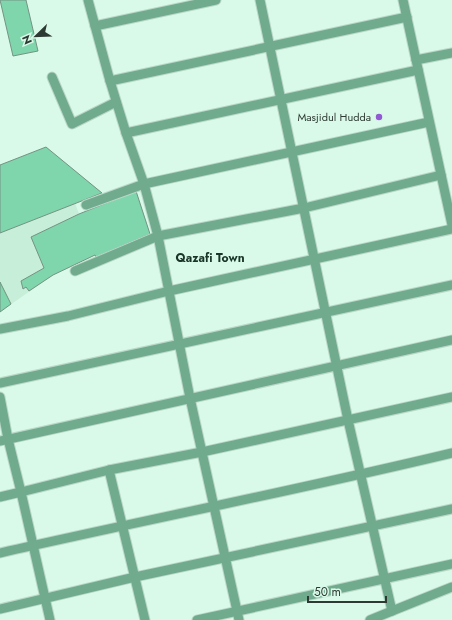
<svg xmlns="http://www.w3.org/2000/svg" width="452" height="620" font-family="Jost,sans-serif">
  <style>
    .built { fill: #c7eed8 }
    .building { fill: #7fd5ac; stroke: #759383 }
    .lines { fill: none; stroke-linecap: round; stroke-linejoin: round }
    .street-casing { stroke: #bbd7c8; stroke-width: 11 }
    .street { stroke: #71ab8e; stroke-width: 9 }
    .poi-dot { fill: #925ad2; stroke: #dafae9; stroke-width: 1.5 }
    .labels { text-anchor: middle; stroke-width: 4; stroke-linejoin: round; paint-order: stroke }
    .poi-label { font-size: 11px; fill: #2d3a33; stroke: #dafae9; text-anchor: end }
    .neighbourhood-label { font-size: 12px; font-weight: bold; fill: #193428; stroke: #dafae9 }
  </style>
  <rect width="100%" height="100%" fill="#dafae9"/>
  <polygon class="built" points="46,147 102,193 75,203 79,214 136,191 150,234 96,257 95,255 53,275 0,312 0,165"/>
  <g class="building">
    <polygon points="0,0 26,0 38,51 13,56"/>
    <polygon points="46,147 102,193 0,233 0,165"/>
    <polygon points="136,191 150,234 96,257 95,255 53,275 29,291 26,287 23,289 21,281 44,268 31,237 79,214"/>
    <polygon points="0,282 11,304 0,312"/>
  </g>
  <g class="lines">
    <g class="street-casing">
      <g id="street">
        <polyline points="88,0 110,81 126,133 144,184 158,236 190,398 239,620"/>
        <polyline points="260,0 348,420 392,611 370,620"/>
        <polyline points="403,0 452,225"/>
        <polyline points="95,26 216,0"/>
        <polyline points="416,60 452,53"/>
        <polyline points="52,77 72,124 116,102"/>
        <polyline points="110,81 407,17"/>
        <polyline points="126,133 418,70"/>
        <polyline points="86,205 144,184 429,122"/>
        <polyline points="75,271 158,236 304,208 441,175"/>
        <polyline points="0,329 68,316 169,291 452,229"/>
        <polyline points="0,383 452,285"/>
        <polyline points="0,397 8,439 21,492 109,470 145,620"/>
        <polyline points="0,441 452,340"/>
        <polyline points="109,470 202,452 452,397"/>
        <polyline points="0,497 21,492 50,620"/>
        <path d="M0 553C150 519 302 489 452 453"/>
        <polyline points="0,609 135,577 452,509"/>
        <polyline points="392,611 452,587"/>
        <polyline points="197,620 452,564"/>
      </g>
    </g>
    <use href="#street" class="street"/>
  </g>
  <circle class="poi-dot" cx="379" cy="117" r="4"/>
  <g class="labels">
    <g class="poi-label">
      <text x="371" y="121">Masjidul Hudda</text>
    </g>
    <g class="neighbourhood-label">
      <text x="210" y="262">Qazafi Town</text>
    </g>
  </g>
  <g transform="translate(36 36) rotate(247)" stroke="#dafae9" stroke-width="3" paint-order="stroke">
  <path d="M0-3L7 15L0 10L-7 15Z" fill="#2d3a33"/>
  <text y="-6" font-size="11" font-weight="bold" text-anchor="middle" fill="#2d3a33">N</text>
  </g>
  <path d="M308 596v6h78v-6" fill="none" stroke="#2d3a33" stroke-width="2"/>
  <text x="314" y="596" font-size="12" fill="#2d3a33" stroke="#dafae9" stroke-width="3" paint-order="stroke">50 m</text>
</svg>
